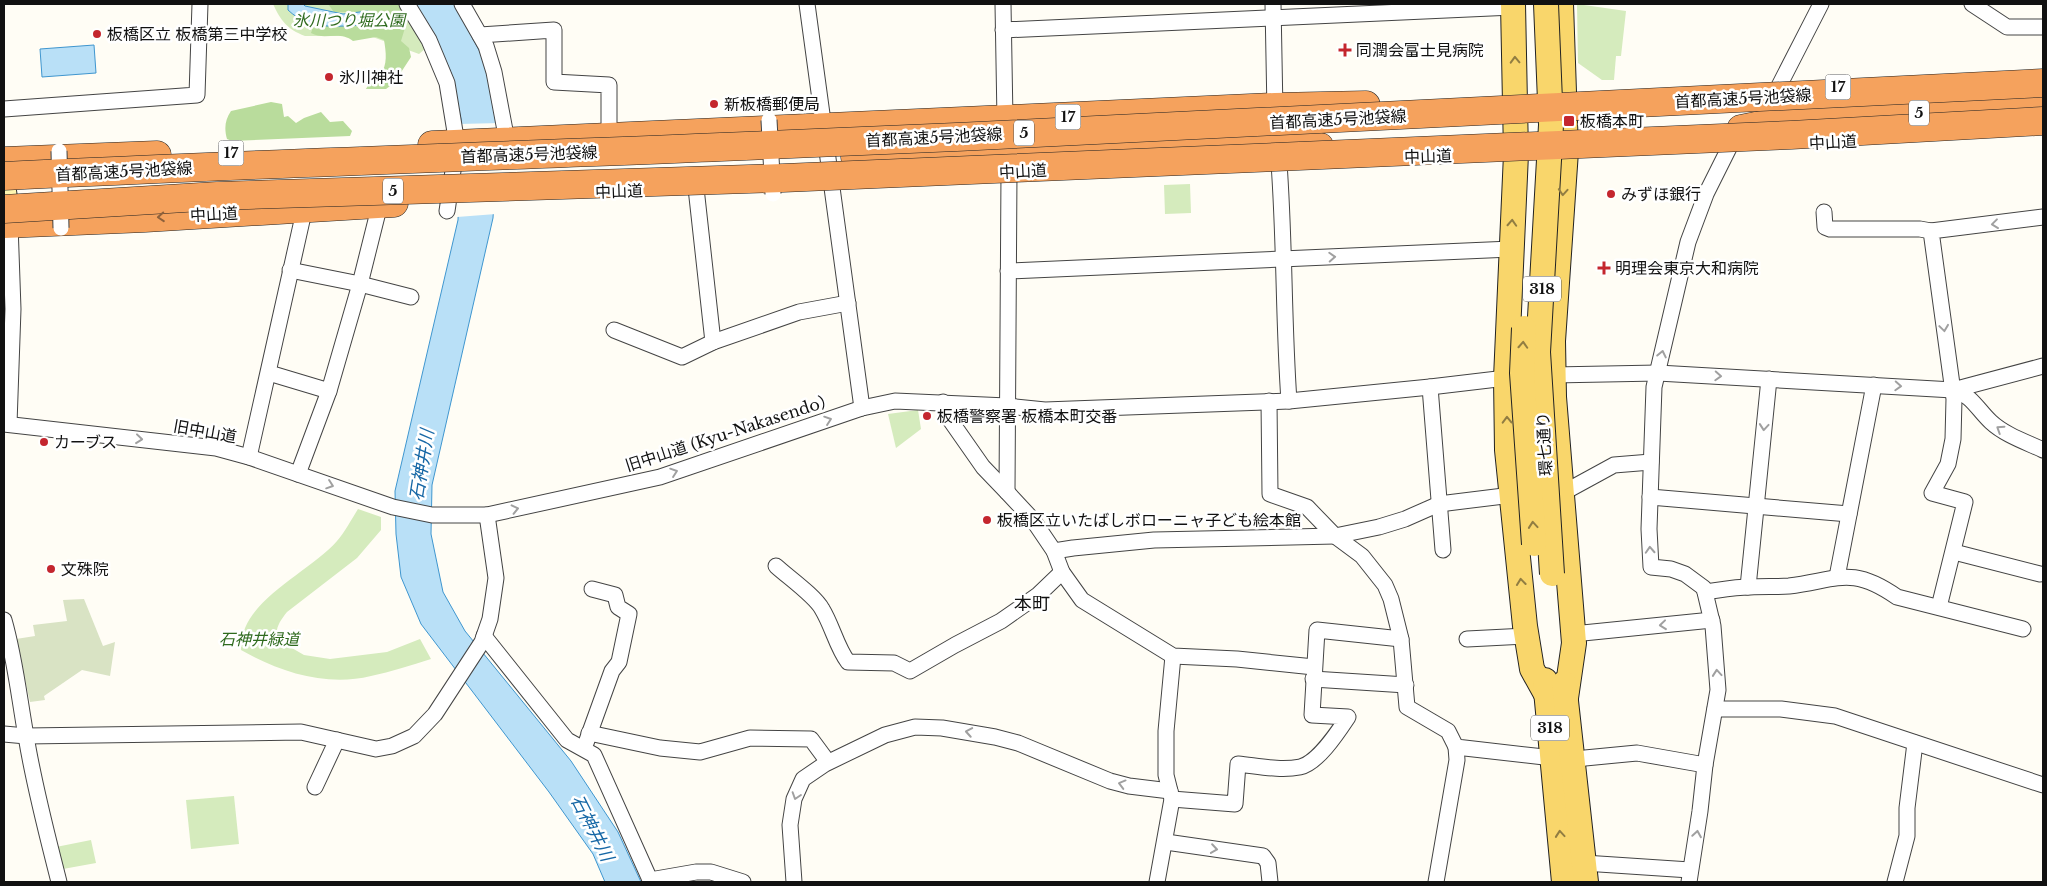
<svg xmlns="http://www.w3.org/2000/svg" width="2047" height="886" font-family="'Libre Baskerville','Noto Sans JP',serif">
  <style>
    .green { fill: #d5ebbd }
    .forest { fill: #b9dc9c }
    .cemetery { fill: #d9e3c4 }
    .water { fill: #b9e0f7; stroke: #3f96cf }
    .pier { fill: #fffdf5 }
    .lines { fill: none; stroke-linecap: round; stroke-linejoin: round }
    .street-casing { stroke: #444; stroke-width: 17 }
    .secondary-casing { stroke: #333; stroke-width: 23 }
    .primary-casing { stroke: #222; stroke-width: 26 }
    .highway-casing { stroke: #222; stroke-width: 29 }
    .street { stroke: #fff; stroke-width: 15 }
    .secondary { stroke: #fff6b0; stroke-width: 21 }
    .primary { stroke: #f9d66b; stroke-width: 24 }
    .highway { stroke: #f5a25d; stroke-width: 28 }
    .street-bridge-casing { stroke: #444; stroke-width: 17; stroke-linecap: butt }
    .primary-bridge-casing { stroke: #222; stroke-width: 26; stroke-linecap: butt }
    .highway-bridge-casing { stroke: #222; stroke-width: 29; stroke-linecap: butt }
    .street-bridge { stroke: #fff; stroke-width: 15 }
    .primary-bridge { stroke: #f9d66b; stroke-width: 24 }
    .highway-bridge { stroke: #f5a25d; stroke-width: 28 }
    .oneway { stroke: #917d42 }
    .oneway2 { stroke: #8e613b }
    .oneway3 { stroke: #a0a0a0 }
    .poi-dot { fill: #c4262e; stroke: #fff; stroke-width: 2 }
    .labels { text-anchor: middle; stroke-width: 5; stroke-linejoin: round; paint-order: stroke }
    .shield { fill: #fff; stroke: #585858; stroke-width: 1 }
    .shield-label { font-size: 15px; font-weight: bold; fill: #111 }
    .park-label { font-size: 16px; font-style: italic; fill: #2f6b1f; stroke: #fff }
    .poi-label { font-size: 16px; fill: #111; stroke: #fff; text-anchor: start }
    .street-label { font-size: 16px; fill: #111; stroke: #fff }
    .water-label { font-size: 18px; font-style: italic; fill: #1768a6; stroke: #fff }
    .neighbourhood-label { font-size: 18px; fill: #111; stroke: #fff }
  </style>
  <rect width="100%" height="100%" fill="#fffdf5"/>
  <g class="green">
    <path d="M273 4C306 4 386 0 410 21 417 27 421 40 426 48L419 54 370 36H305C287 29 281 21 273 4Z"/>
    <polygon points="1577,4 1626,11 1621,56 1616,56 1614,80 1602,80 1578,63"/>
    <polygon points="1190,184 1191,213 1165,214 1164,185"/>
    <polygon points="918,410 921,429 896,448 888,414"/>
    <path d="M358 509 381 517V530L357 558 287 612C280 621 274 629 278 640L304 655 330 659 387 652 420 639 431 659C411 665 391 672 371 676 326 687 280 672 241 650 239 601 308 574 337 541 345 532 351 520 358 509Z"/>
    <polygon points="234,796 239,844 191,849 186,800"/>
    <polygon points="91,840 96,863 63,869 56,847"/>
  </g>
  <g class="forest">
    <path d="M328 4H401L408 18 401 41 409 48 411 57 394 83 386 89H366C371 79 375 81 380 75 388 65 386 52 384 40L376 37 353 41C339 30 325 41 311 33L315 21 357 12H334Z"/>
    <path d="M271 102 282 104 284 117 288 116 296 123 304 118 321 112 330 122 343 121 352 131 350 136 232 141 227 139C224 128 225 120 231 111Z"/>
  </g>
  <polygon class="cemetery" points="84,599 103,646 115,642 110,676 82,670 44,696 45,700 30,702 16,639 35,636 33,625 67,621 63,600"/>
  <g class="water">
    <path d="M288 4H303L305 6 343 14 368 11 372 17 369 23 364 25C336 26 310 31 288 10Z"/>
    <polygon points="415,4 454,4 485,61 499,116 493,218 432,485 431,534 443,592 465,631 571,761 618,832 641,882 605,882 593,854 549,792 421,624 401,577 396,534 395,491 458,220 461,119 450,70"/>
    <polygon points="94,45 96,73 42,77 40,49"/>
  </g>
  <polygon class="pier" points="501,123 496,214 457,217 459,124"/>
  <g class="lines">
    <g class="street-casing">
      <g id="street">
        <polyline points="407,4 429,40 447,83 457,144 447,211"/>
        <polyline points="462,4 486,46 494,72 507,141"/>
        <polyline points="807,4 862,408"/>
        <polyline points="1003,4 1005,120"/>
        <polyline points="1273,4 1275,112"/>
        <polyline points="1972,4 2007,27 2043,27"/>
        <polyline points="1003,30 1513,7"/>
        <polyline points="480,35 554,30 554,82 609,85 609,137"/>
        <polyline points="1779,86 1821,4"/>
        <polyline points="4,109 197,95 200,4"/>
        <path d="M1278 150C1285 233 1283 317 1289 401"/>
        <polyline points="696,188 713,342"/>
        <polyline points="1824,212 1825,227 1830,229 1920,229 1931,231"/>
        <polyline points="290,270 360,284 411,297"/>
        <polyline points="1008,271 1511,249"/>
        <polyline points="614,330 682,357 713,342 799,312 848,303"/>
        <polyline points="269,373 329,391"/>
        <polyline points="1553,375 1658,373 1953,390 2043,366"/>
        <polyline points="1430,387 1443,550"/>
        <path d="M1953 390C1972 395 1977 409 1991 422 2005 435 2026 442 2043 450"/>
        <polyline points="1269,401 1270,494 1307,507 1335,536 1362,556 1385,585 1391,599 1401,639 1407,707 1448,731 1456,747 1553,758"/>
        <polyline points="943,402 948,417 983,467 1007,492 1033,520 1054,551 1062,572 1082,600 1173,656 1237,659 1314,667"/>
        <polyline points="4,424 216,448 249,457 393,507 432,515 487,515 660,477 862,408 895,401 1007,406 1045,410 1289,401 1430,387 1506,378"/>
        <polyline points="9,424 13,309 10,224"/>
        <polyline points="249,457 303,216 301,209"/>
        <polyline points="298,474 329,391 360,284 380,204"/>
        <polyline points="1561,489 1570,489 1614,465 1651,462"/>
        <polyline points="1007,492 1009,172"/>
        <polyline points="1650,497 1849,514"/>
        <polyline points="1054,551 1073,548 1154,540 1335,536 1379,527 1405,519 1439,504 1512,495"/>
        <polyline points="1954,552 2040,574"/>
        <path d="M776 566C788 577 815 596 822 609 832 625 837 648 848 662L894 663 910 671 955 645 1001 621 1038 595 1062 572"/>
        <polyline points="1837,577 1874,385"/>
        <polyline points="1748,587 1769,379"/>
        <path d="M1705 592C1720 590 1735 587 1750 587 1763 586 1776 587 1789 586 1838 580 1851 565 1897 597L2023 629"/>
        <polyline points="1939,607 1965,502 1932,493 1948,464 1953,439 1954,399 1931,231 2043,217"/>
        <path d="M4 620C15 658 19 697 26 736 34 786 47 834 59 882"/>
        <polyline points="1573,634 1712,620"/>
        <polyline points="484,636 567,740 594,755 651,882"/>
        <polyline points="1467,639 1527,636"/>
        <polyline points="1313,679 1406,685"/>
        <polyline points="1715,709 1781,709 1835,716 2043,785"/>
        <polyline points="589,733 660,748 700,752 750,738 811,739 828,762"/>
        <polyline points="4,734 26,736 301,732 376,749 392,746 414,736 435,714 482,642 490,619 496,578 487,515"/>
        <polyline points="586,743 612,671 619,662 629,614 618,607 615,595 592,589"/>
        <polyline points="1573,762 1585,758 1637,753 1705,765"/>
        <polyline points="315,787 337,740"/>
        <path d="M1172 799 1235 804 1238 764C1258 766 1280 771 1300 767 1318 763 1338 732 1348 717L1312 715 1317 630 1401 639"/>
        <polyline points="1166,842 1263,856 1268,863 1270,882"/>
        <polyline points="1584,863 1690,870"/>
        <polyline points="650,880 696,872 711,872 743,882"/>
        <polyline points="794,882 790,825 794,799 803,779 825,764 885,735 915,727 942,728 995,737 1018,743 1110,781 1129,786 1170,791"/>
        <polyline points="1157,882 1172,799 1166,775 1166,731 1173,656"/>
        <polyline points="1436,882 1457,760 1456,747"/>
        <polyline points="1689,882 1700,811 1705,765 1718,690 1713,626 1704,588 1685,574 1671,569 1651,567 1649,529 1654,387 1688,242 1706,194 1730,146"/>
        <polyline points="1895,882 1907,836 1907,808 1915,743"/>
      </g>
    </g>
    <g class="secondary-casing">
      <polyline id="secondary" points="4,180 10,224"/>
    </g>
    <g class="primary-casing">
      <g id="primary">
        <polyline points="1513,4 1516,154 1506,378 1507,450 1525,626 1532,669 1547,696"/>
        <polyline points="1561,4 1566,151 1553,341 1554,397 1574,643 1566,698"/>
        <polyline points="1545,680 1564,882"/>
        <polyline points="1564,683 1586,882"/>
      </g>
    </g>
    <g class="highway-casing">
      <g id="highway">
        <polyline points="1741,129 1795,118 2043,107"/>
        <polyline points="432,145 1275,107 1366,105"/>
        <polyline points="855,157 1209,139 1254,140 1320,147"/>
        <polyline points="4,161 157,155"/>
        <polyline points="4,224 145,218 394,203"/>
      </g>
    </g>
    <use href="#street" class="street"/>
    <use href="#secondary" class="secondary"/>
    <use href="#primary" class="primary"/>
    <use href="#highway" class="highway"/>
    <g class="street-bridge-casing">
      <g id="street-bridge">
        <polyline points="769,120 773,194"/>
        <polyline points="59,151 61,228"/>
      </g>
    </g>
    <g class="primary-bridge-casing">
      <g id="primary-bridge">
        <polyline points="1546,4 1551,125 1538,352 1552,574"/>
        <polyline points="1524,328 1522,373 1534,544"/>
      </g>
    </g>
    <g class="highway-bridge-casing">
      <g id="highway-bridge">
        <path d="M4 176C243 164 482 157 721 147 1162 129 1603 106 2043 83"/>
        <polyline points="4,209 217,196 783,178 1791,135 2043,121"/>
      </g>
    </g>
    <use href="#street-bridge" class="street-bridge"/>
    <use href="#primary-bridge" class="primary-bridge"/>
    <use href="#highway-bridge" class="highway-bridge"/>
  </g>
  <defs><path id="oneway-chevron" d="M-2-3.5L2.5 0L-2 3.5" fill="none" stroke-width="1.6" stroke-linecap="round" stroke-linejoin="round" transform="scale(1.25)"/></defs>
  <g class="oneway">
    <use href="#oneway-chevron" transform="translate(1515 60) rotate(-92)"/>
    <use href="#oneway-chevron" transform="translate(1563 192) rotate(94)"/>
    <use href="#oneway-chevron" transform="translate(1512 223) rotate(-87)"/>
    <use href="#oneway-chevron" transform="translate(1523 345) rotate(-87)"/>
    <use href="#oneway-chevron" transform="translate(1507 420) rotate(-91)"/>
    <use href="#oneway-chevron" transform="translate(1533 525) rotate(-95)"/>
    <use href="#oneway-chevron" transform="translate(1521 582) rotate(-96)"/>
    <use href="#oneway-chevron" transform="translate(1560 834) rotate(-95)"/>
  </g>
  <use class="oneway2" href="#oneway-chevron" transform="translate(161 217) rotate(176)"/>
  <g class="oneway3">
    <use href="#oneway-chevron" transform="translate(1995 224) rotate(173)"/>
    <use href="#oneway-chevron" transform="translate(1332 257) rotate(-3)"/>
    <use href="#oneway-chevron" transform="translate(1944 328) rotate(82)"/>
    <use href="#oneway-chevron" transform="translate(1662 354) rotate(-78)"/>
    <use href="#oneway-chevron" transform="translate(1718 376) rotate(3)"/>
    <use href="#oneway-chevron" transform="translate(1898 386) rotate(3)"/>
    <use href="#oneway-chevron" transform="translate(828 420) rotate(-19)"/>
    <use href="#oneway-chevron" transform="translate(1764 427) rotate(95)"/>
    <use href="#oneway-chevron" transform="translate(2000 429) rotate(-147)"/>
    <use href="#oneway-chevron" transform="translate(139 439) rotate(6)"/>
    <use href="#oneway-chevron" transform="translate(674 472) rotate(-19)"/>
    <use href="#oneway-chevron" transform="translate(330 485) rotate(19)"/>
    <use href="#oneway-chevron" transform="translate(515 509) rotate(-13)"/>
    <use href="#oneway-chevron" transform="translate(1650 550) rotate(-93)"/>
    <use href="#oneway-chevron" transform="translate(1663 625) rotate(174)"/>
    <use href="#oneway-chevron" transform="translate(1717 673) rotate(-95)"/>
    <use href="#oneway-chevron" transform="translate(969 732) rotate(-170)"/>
    <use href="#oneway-chevron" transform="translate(1122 784) rotate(-165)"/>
    <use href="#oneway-chevron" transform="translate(796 796) rotate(108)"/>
    <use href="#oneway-chevron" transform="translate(1697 834) rotate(-81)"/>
    <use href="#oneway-chevron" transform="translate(1214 849) rotate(8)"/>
  </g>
  <g class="poi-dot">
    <circle cx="97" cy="34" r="5"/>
    <path d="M1342.5 42.5h5v5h5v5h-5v5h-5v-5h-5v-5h5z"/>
    <circle cx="329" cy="77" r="5"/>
    <circle cx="714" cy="104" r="5"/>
    <rect x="1563" y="115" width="12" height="12" rx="2.5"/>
    <circle cx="1611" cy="194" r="5"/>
    <path d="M1601.5 260.5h5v5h5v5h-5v5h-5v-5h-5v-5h5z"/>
    <circle cx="927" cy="416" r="5"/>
    <circle cx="44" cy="442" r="5"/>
    <circle cx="987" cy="520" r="5"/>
    <circle cx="51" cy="569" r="5"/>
  </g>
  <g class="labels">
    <g class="shield">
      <rect x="1825.5" y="74.5" width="25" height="25" rx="4"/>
      <rect x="1909" y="100.5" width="20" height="25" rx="4"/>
      <rect x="1055.5" y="104.5" width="25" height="25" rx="4"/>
      <rect x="1014" y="120.5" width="20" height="25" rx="4"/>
      <rect x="218.5" y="140.5" width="25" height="25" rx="4"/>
      <rect x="383" y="178.5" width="20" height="25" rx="4"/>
      <rect x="1523" y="276.5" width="38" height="25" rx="4"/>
      <rect x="1531" y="715.5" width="38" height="25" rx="4"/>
    </g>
    <g class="shield-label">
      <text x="1838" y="92">17</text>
      <text x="1919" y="118">5</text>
      <text x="1068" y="122">17</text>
      <text x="1024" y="138">5</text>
      <text x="231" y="158">17</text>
      <text x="393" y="196">5</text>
      <text x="1542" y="294">318</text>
      <text x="1550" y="733">318</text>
    </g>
    <g class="park-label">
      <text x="349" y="26">氷川つり堀公園</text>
      <text x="259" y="645">石神井緑道</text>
    </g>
    <g class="poi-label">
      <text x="107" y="40">板橋区立 板橋第三中学校</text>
      <text x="1356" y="56">同潤会富士見病院</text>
      <text x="339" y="83">氷川神社</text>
      <text x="724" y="110">新板橋郵便局</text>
      <text x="1580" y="127">板橋本町</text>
      <text x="1621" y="200">みずほ銀行</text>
      <text x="1615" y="274">明理会東京大和病院</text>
      <text x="937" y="422">板橋警察署 板橋本町交番</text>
      <text x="54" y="448">カーブス</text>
      <text x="997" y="526">板橋区立いたばしボローニャ子ども絵本館</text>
      <text x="61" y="575">文殊院</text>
    </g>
    <g class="street-label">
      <text transform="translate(1743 98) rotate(-3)" y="6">首都高速5号池袋線</text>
      <text transform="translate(1338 119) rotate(-3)" y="6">首都高速5号池袋線</text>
      <text transform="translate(934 137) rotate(-3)" y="6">首都高速5号池袋線</text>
      <text transform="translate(1833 142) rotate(-3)" y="6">中山道</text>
      <text transform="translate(529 154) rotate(-2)" y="6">首都高速5号池袋線</text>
      <text transform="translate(1428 156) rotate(-2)" y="6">中山道</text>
      <text transform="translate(124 171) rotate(-3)" y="6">首都高速5号池袋線</text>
      <text transform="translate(1023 171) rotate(-3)" y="6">中山道</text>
      <text transform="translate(619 191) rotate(-2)" y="6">中山道</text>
      <text transform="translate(214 214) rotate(-3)" y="6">中山道</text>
      <text transform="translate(205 431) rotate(10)" y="6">旧中山道</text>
      <text transform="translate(730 432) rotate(-18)" y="6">旧中山道 (Kyu-Nakasendo）</text>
      <text transform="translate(1544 444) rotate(-93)" y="6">環七通り</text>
    </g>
    <g class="water-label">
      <text transform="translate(422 465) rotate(-81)" y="6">石神井川</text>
      <text transform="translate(592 828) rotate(63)" y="6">石神井川</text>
    </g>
    <g class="neighbourhood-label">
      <text x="1032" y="610">本町</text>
    </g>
  </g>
  <rect width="2047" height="886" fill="none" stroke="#111111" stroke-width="10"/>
</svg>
